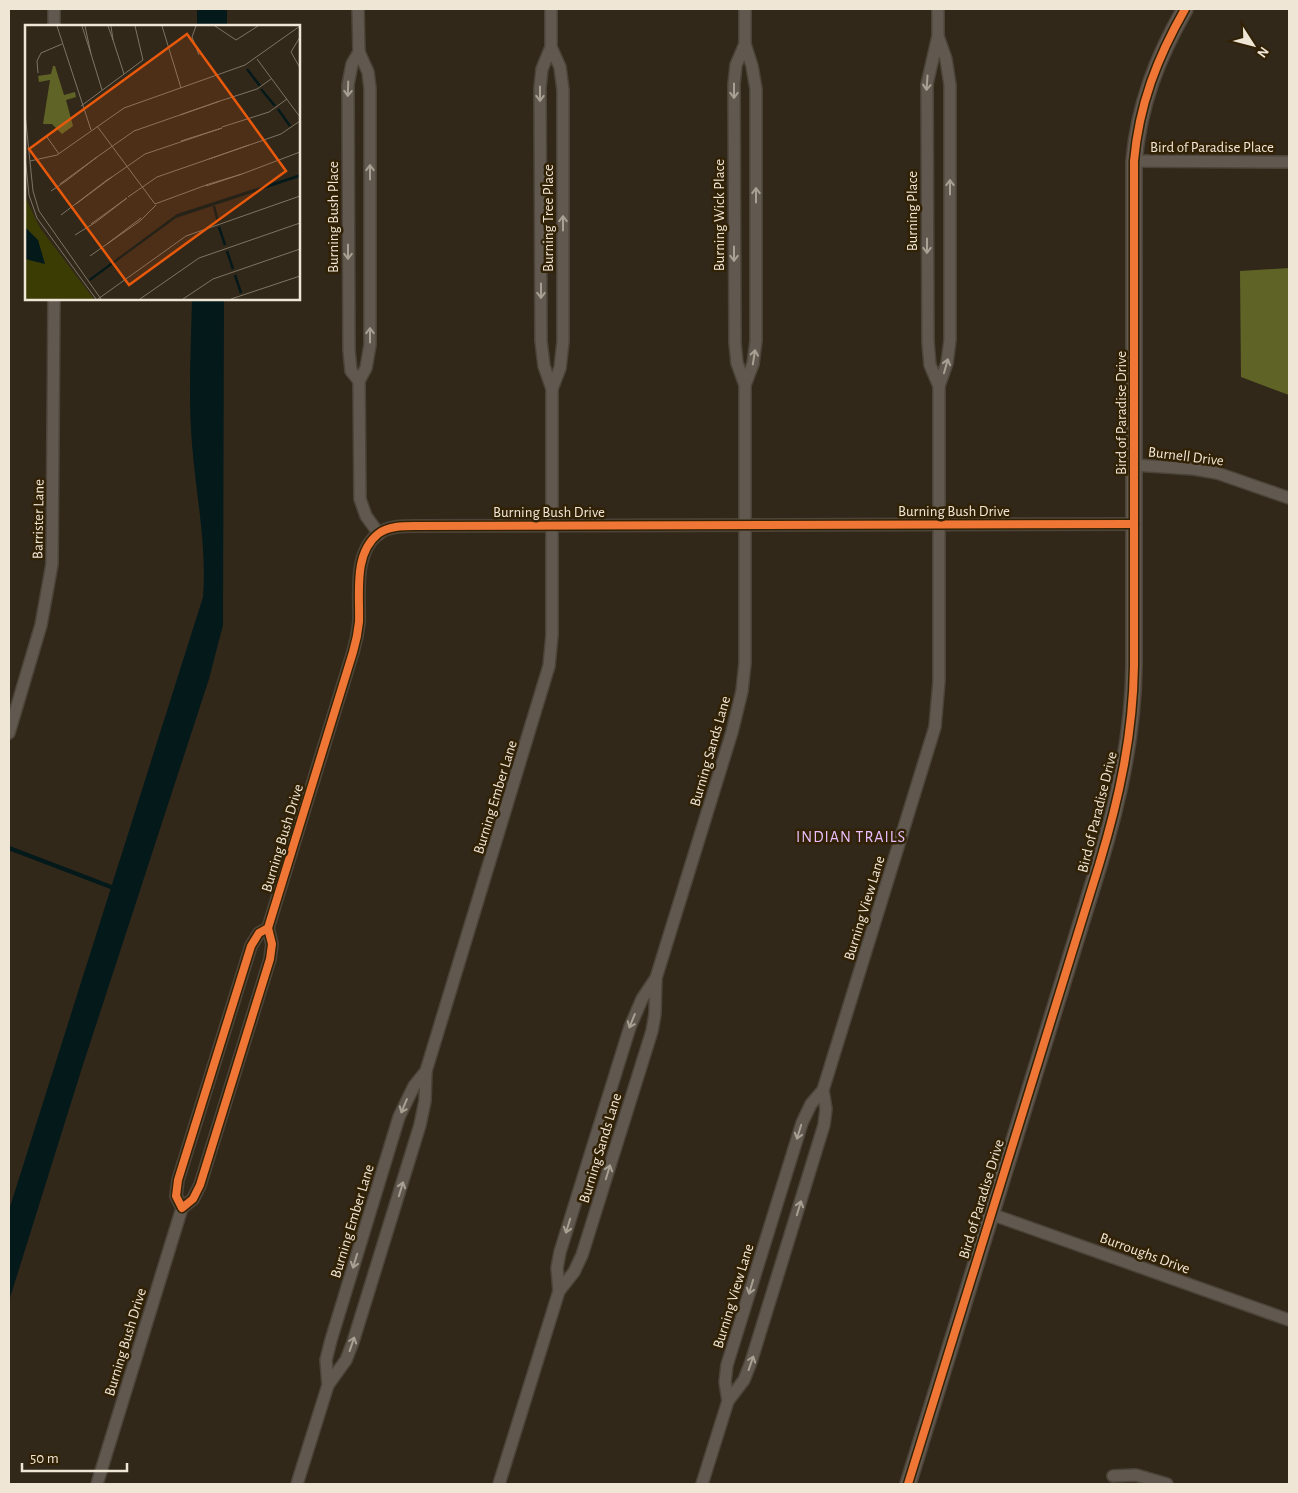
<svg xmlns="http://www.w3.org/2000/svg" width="1298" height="1493" font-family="'Alegreya Sans',sans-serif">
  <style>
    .forest { fill: #5f6325 }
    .water { fill: #04191a }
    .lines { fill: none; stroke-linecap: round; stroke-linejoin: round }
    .stream { stroke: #04191a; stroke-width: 4.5 }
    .minor-casing { stroke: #4c4439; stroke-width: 14 }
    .tertiary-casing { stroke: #4c4439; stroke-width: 18 }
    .minor { stroke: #61594f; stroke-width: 11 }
    .tertiary { stroke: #61594f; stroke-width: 15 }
    .cycleway-casing { stroke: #312105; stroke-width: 11 }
    .cycleway { stroke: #f07635; stroke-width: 8 }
    .oneway { stroke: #a8a092 }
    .labels { text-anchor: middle; stroke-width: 5; stroke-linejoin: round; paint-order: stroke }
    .street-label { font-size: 15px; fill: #f0e6d6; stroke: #312105 }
    .neighbourhood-label { font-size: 16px; letter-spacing: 1px; fill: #ebbeff; stroke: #312105 }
    .inset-river { fill: none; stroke: #04191a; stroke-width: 2.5 }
    .inset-road { fill: none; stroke: #7e7465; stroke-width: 1 }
    .view { fill: #e8590c; fill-opacity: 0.15; stroke: #e8590c; stroke-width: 2.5 }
    .inset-edge { fill: none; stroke: #f0e6d6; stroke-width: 2.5 }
  </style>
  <rect width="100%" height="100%" fill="#32281a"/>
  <polygon class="forest" points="1289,268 1289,395 1241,377 1240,271"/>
  <g class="water">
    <rect x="197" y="9" width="30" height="17"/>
    <path d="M192 299H224L223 625 209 679 81 1071 9 1301V1210L203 597C207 545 196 496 192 444 188 396 191 347 192 299Z"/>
  </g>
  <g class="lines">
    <polyline class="stream" points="9,848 111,887"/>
    <g class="minor-casing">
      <g id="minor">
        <polyline points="54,9 54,26"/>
        <polyline points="358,9 359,52"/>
        <polyline points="551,9 551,47 560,67 563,90 563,342 560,368 552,389 544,366 541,341 540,88 542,69 551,47"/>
        <polyline points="745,9 745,44 752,66 756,89 756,341 753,364 745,385 737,363 735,343 734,84 736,65 745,44"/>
        <polyline points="938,36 927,84 928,342 930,365 939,386 947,363 950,340 950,85 946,59 938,36 938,9"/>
        <polyline points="1134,161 1289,162"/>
        <polyline points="359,381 351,371 349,350 348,85 352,64 359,52 368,72 370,88 370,345 366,368 359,381 360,499 366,516 379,534"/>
        <polyline points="1135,465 1194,469 1217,473 1289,498"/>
        <polyline points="9,733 41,625 52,564 54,299"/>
        <path d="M268 928 259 933 251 946 178 1180 176 1196 182 1208 193 1199 200 1185 270 959 272 944 268 928 353 652C356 642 358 632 359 622 360 594 353 554 378 534 388 526 403 526 415 526L1134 524"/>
        <polyline points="656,978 655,1014 652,1031 582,1255 574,1272 559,1291 557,1268 560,1252 630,1027 642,999 656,978 732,732 742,691 745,663 745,385"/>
        <polyline points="426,1071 549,666 552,635 552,389"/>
        <polyline points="823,1090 826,1109 824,1125 751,1362 744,1380 728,1401 725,1382 727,1365 802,1123 811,1104 823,1090 935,727 939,681 939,386"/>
        <polyline points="991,1214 1289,1320"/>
        <polyline points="1113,1476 1136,1475 1167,1484"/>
        <polyline points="97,1484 182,1208"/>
        <polyline points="297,1484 328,1385 346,1360 353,1342 420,1125 425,1101 426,1071 414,1086 399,1117 331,1340 326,1360 328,1385"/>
        <polyline points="499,1484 559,1291"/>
        <polyline points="702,1484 728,1401"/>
      </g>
    </g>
    <g class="tertiary-casing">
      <path id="tertiary" d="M908 1484 1099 865C1119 799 1133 735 1134 666V161C1139 105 1157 58 1185 9"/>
    </g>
    <use href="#minor" class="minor"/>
    <use href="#tertiary" class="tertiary"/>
    <g class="cycleway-casing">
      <g id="cycleway">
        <path d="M268 928 259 933 251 946 178 1180 176 1196 182 1208 193 1199 200 1185 270 959 272 944 268 928 353 652C356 642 358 632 359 622 360 594 353 554 378 534 388 526 403 526 415 526L1134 524"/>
        <path d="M908 1484 1099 865C1119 799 1133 735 1134 666V161C1139 105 1157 58 1185 9"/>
      </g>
    </g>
    <use href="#cycleway" class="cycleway"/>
  </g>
  <defs><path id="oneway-shaft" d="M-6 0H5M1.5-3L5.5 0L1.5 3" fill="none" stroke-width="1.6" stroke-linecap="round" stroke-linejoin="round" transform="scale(1.25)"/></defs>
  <g class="oneway">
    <use href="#oneway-shaft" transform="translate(927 83) rotate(94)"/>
    <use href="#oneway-shaft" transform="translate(348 89) rotate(92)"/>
    <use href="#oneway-shaft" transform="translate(734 91) rotate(90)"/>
    <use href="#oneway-shaft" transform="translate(540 94) rotate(90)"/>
    <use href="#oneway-shaft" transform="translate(370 172) rotate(-90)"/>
    <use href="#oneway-shaft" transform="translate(950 187) rotate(-90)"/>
    <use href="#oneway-shaft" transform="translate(756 195) rotate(-90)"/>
    <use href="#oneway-shaft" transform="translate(563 223) rotate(-90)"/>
    <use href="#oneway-shaft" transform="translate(927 246) rotate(90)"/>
    <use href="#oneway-shaft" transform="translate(348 252) rotate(90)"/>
    <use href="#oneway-shaft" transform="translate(734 254) rotate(90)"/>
    <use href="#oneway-shaft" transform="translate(541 291) rotate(90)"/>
    <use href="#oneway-shaft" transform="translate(370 335) rotate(-90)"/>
    <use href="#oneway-shaft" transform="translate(754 357) rotate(-81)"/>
    <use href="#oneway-shaft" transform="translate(946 366) rotate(-74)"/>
    <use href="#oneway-shaft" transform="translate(632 1021) rotate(112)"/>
    <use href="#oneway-shaft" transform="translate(404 1106) rotate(113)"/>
    <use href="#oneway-shaft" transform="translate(799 1132) rotate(107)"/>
    <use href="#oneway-shaft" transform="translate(608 1172) rotate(-73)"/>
    <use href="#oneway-shaft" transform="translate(401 1189) rotate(-73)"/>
    <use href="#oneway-shaft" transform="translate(799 1208) rotate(-73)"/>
    <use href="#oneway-shaft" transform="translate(568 1226) rotate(107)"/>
    <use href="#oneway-shaft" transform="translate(355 1261) rotate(107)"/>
    <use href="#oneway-shaft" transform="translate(751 1287) rotate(107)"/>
    <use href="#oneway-shaft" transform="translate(352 1344) rotate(-71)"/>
    <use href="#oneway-shaft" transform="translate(751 1363) rotate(-71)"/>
  </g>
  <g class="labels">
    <g class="street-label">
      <text x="1212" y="152">Bird of Paradise Place</text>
      <text transform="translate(912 211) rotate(-90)" y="5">Burning Place</text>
      <text transform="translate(719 215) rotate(-90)" y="5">Burning Wick Place</text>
      <text transform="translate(333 217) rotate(-90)" y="5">Burning Bush Place</text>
      <text transform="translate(548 218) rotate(-90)" y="5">Burning Tree Place</text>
      <text transform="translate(1121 413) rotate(-90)" y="5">Bird of Paradise Drive</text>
      <text transform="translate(1186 456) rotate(7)" y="5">Burnell Drive</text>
      <text x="954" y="516">Burning Bush Drive</text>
      <text x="549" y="517">Burning Bush Drive</text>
      <text transform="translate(38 519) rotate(-89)" y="5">Barrister Lane</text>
      <text transform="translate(710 751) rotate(-74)" y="5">Burning Sands Lane</text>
      <text transform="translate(495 797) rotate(-73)" y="5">Burning Ember Lane</text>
      <text transform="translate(1097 812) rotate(-76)" y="5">Bird of Paradise Drive</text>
      <text transform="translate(282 838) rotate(-73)" y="5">Burning Bush Drive</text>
      <text transform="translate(864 908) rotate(-73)" y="5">Burning View Lane</text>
      <text transform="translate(600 1148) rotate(-73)" y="5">Burning Sands Lane</text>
      <text transform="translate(981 1199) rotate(-73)" y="5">Bird of Paradise Drive</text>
      <text transform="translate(352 1221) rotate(-73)" y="5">Burning Ember Lane</text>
      <text transform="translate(1145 1253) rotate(20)" y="5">Burroughs Drive</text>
      <text transform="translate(733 1296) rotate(-73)" y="5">Burning View Lane</text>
      <text transform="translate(125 1342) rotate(-73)" y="5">Burning Bush Drive</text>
    </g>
    <g class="neighbourhood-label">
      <text x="851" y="842">INDIAN TRAILS</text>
    </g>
  </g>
  <g transform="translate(25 25)">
    <rect width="275" height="275" fill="#32281a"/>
    <path d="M0 172 15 203 69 274H0Z" fill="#3a3c04"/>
    <path d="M28 41H30L39 70 50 67 51 72 41 75 48 101 37 109 27 99H18L25 55 14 57 13 51 26 49Z" fill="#5f6325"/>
    <path d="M275 149V152L151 193 65 256 64 254 152 189ZM0 202 13 215 20 239 0 234Z" fill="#04191a"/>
    <path class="inset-river" d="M222 44 235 61M236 64 250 81M253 84 265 101M189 181 193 197M194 202 200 220M202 226 208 244M210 250 216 268"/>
    <path class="inset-road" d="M32 1 66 105M57 1 66 29 60 1M83 1 88 15 86 1M137 1 156 63M171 1 167 12 174 30M190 1 211 15 233 1M275 12 266 27 275 43M88 15 99 49M66 29 77 65M232 34 275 92M13 48 12 36 16 28 37 19M195 76 232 64 246 54M56 81 118 35 110 1M0 88 8 166 14 186 76 274M72 101 130 179 184 159 217 149 181 161M197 102 244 87 262 74M22 112 34 129M224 120 184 134 256 109 275 96M0 131 4 170 12 193 71 274M72 132 109 106 195 76 155 90M5 136 32 130 99 83 220 40 275 1M217 149 275 127M87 152 120 129 197 103 156 116M26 166 41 156 72 132 35 159M103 172 132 152 184 134M36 190 82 155 87 152 51 179M116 193 82 219 115 196 131 180M50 210 71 197 102 173 66 199M65 231 82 219M73 274 161 211 275 171M115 274 174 233 275 198M158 274 188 254 275 224M206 274 275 251"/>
    <path class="view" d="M162 9 261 146 104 260 4 124Z"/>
    <rect width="275" height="275" class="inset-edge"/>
  </g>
  <rect width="1298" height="1493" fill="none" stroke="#f0e6d6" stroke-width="20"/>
  <g transform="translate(1253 45) rotate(126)" stroke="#312105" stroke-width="4" paint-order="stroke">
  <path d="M0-4L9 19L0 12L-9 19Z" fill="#f0e6d6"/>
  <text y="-8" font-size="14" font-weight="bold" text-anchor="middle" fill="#f0e6d6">N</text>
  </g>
  <path d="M22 1463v8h105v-8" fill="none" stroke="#f0e6d6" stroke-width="2.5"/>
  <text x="30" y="1463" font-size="15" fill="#f0e6d6" stroke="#312105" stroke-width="4" paint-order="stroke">50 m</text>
</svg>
